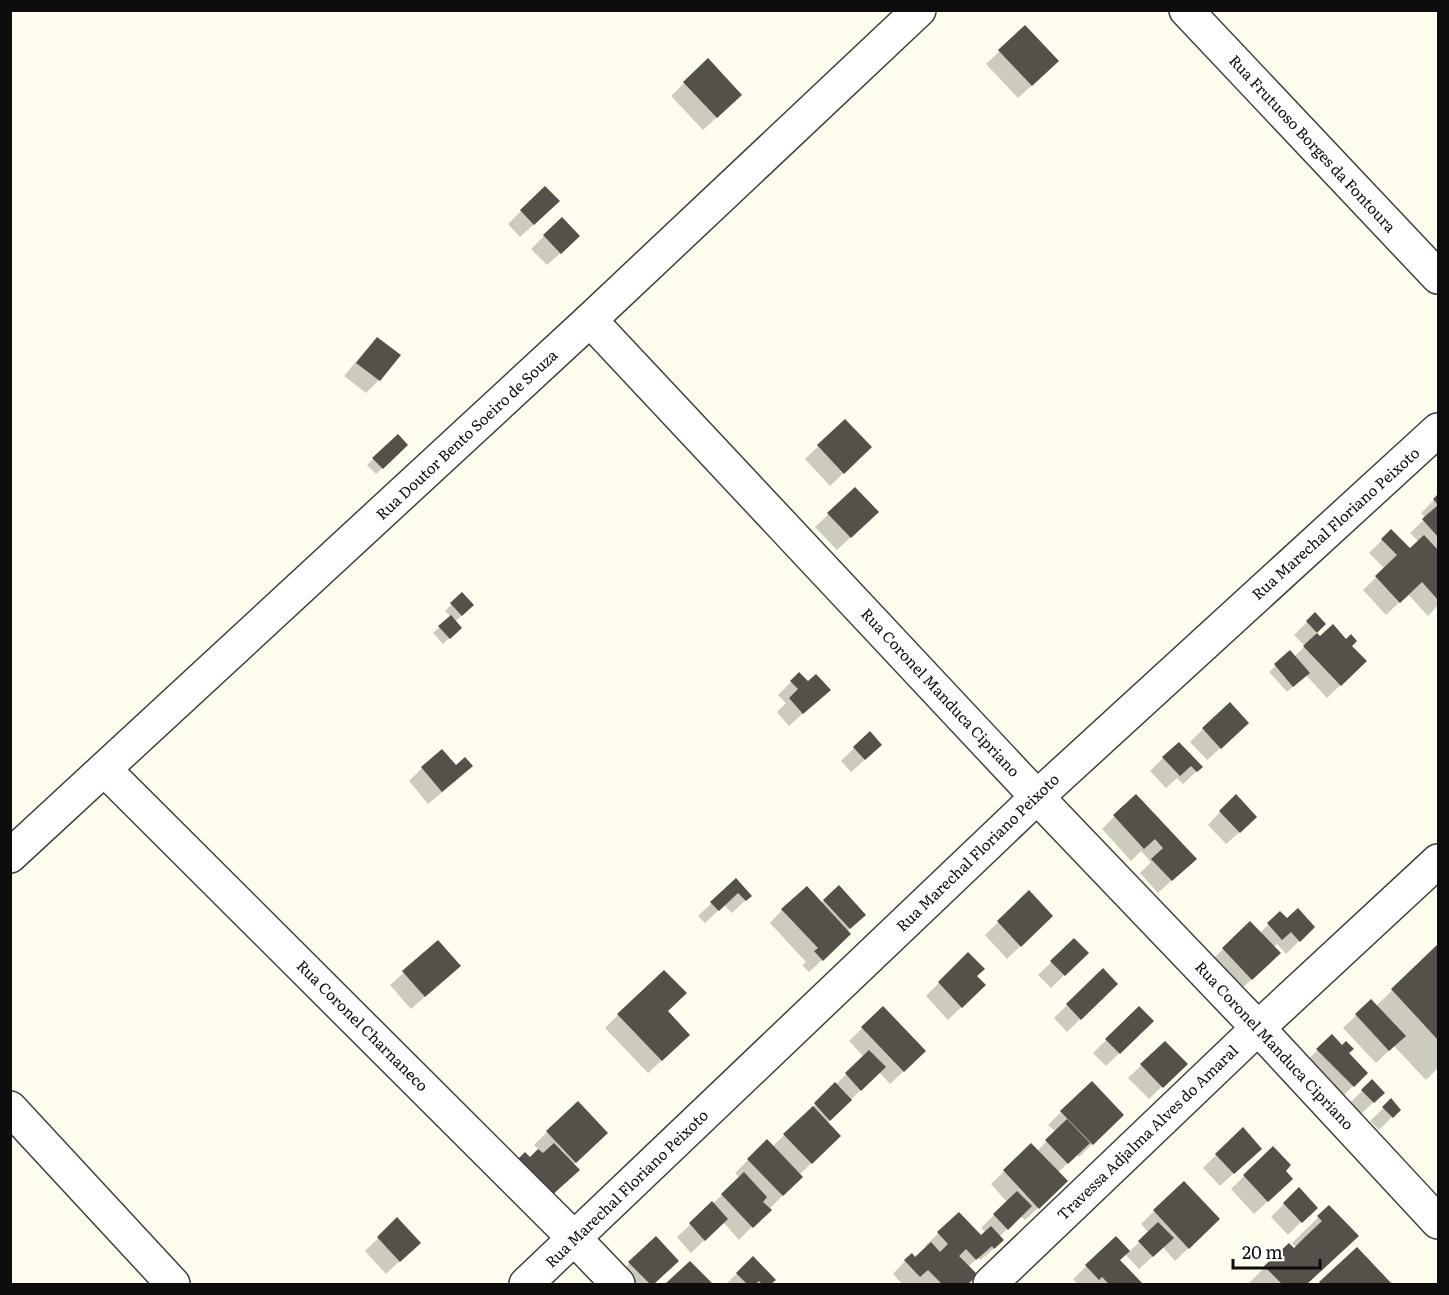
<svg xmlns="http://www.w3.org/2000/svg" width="1449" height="1295" font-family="Literata,serif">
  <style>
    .shadow { fill: #0003 }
    .building { fill: #56504a }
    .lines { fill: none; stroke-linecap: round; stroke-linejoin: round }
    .street-casing { stroke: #404040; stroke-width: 36 }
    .street { stroke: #fff; stroke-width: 33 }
    .labels { text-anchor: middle; stroke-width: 6; stroke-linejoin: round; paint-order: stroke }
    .street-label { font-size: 15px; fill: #0d0d0d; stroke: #fff }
  </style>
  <rect width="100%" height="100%" fill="#fffeee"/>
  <g class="shadow">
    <polygon points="1025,27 1044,74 1018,98 986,64"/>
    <polygon points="708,60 727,108 703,130 671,96"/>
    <polygon points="521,211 545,214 520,237 508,224"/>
    <polygon points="544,236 565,249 547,265 531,249"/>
    <polygon points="377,339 398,356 379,380 366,393 344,376 364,352"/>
    <polygon points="845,421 857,460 830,486 805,459"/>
    <polygon points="398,436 406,445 376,474 367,465"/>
    <polygon points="855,489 864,525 837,550 815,527"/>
    <polygon points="1438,496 1438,605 1428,616 1408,594 1386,615 1363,590 1385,569 1369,553 1391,531 1409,550 1419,542 1410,533 1426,518 1421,513"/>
    <polygon points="462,594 472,605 455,622 460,628 443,644 433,633 451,617 445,611"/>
    <polygon points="1307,622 1324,624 1315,633 1320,638 1350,646 1352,674 1327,698 1306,675 1287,692 1269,672 1290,652 1294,657 1305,646 1294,635"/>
    <polygon points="799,674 808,683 829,690 789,726 777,712 786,703 778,695"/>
    <polygon points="1203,729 1234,736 1207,760 1190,742"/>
    <polygon points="854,748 867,758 851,772 841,761"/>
    <polygon points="1163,758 1201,767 1183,784 1177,778 1166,788 1150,771"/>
    <polygon points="471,766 458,779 428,804 409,781 422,768"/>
    <polygon points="1220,812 1242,830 1226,844 1208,825"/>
    <polygon points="1115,816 1195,859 1158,893 1140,873 1151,862 1141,851 1131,861 1102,829"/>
    <polygon points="736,880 750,896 732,913 724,905 705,923 698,916"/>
    <polygon points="839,887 864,915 847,931 836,947 809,972 802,965 806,962 770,923 782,910 821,903"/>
    <polygon points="1029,892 1051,916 1007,959 985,935"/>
    <polygon points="1280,913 1287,921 1313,927 1286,954 1277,944 1273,948 1266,966 1238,992 1210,962 1223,949 1260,933"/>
    <polygon points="1074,940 1087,953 1051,988 1038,975"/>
    <polygon points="438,942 446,978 411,1009 390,985"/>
    <polygon points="1438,946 1438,1068 1426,1080 1394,1046 1376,1063 1343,1028 1371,1001 1376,1006"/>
    <polygon points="968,954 975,976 984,985 948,1020 926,996"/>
    <polygon points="1103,970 1103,997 1067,1032 1054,1018"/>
    <polygon points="883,1008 911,1064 890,1084 879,1072 827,1123 826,1149 799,1175 788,1190 739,1240 723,1222 691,1253 677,1237 740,1178 735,1173 748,1160 772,1147 864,1057 849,1041"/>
    <polygon points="1139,1008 1152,1021 1106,1066 1093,1053"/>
    <polygon points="666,1012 675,1048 648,1073 605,1028 618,1015"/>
    <polygon points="1332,1037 1366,1073 1340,1099 1304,1063"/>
    <polygon points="1165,1043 1185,1064 1149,1099 1128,1078"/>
    <polygon points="1372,1081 1383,1093 1360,1115 1349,1104"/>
    <polygon points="1391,1101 1399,1110 1379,1130 1370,1121"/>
    <polygon points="1061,1112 1122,1115 1079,1157 1077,1155 1057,1173 1053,1194 1025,1220 1020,1216 999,1237 1002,1240 989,1253 980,1260 978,1257 968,1267 976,1275 966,1284 902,1284 893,1274 905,1261 915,1259 927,1248 925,1246 959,1214 981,1237 986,1233 981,1228 1007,1202 991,1184 1031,1145 1037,1151 1056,1132 1048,1125"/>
    <polygon points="547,1132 593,1146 573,1165 530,1159 539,1150 534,1145"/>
    <polygon points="1273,1148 1284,1171 1278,1192 1254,1214 1231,1189"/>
    <polygon points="1216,1155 1247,1161 1220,1186 1203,1168"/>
    <polygon points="1299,1189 1303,1220 1288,1235 1271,1217"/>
    <polygon points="1329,1207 1331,1262 1307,1284 1248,1284 1265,1267 1296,1247 1292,1243"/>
    <polygon points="1154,1211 1205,1232 1175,1261 1163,1247 1139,1269 1125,1254 1118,1260 1141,1284 1078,1284 1073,1279 1116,1238 1129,1252 1149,1233 1141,1224"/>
    <polygon points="397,1220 406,1255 386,1274 365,1251"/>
    <polygon points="656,1239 677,1261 652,1284 624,1284 616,1276"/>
    <polygon points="1357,1249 1390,1284 1319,1284 1320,1283"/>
    <polygon points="753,1258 774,1280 769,1284 726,1284"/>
    <polygon points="690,1263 711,1284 668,1284"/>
  </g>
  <g class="building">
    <polygon points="1025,25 1059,61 1032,86 998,50"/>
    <polygon points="708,58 742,95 717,118 683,82"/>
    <polygon points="545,186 560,201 534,225 520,210"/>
    <polygon points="562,217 580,236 561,254 543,235"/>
    <polygon points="377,337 401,355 380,381 356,363"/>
    <polygon points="845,419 872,447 844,474 817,445"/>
    <polygon points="398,434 408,445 383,469 372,458"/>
    <polygon points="855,487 879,512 851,538 827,513"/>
    <polygon points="1438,494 1438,537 1422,519 1438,505 1433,499"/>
    <polygon points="1391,529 1410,548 1424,535 1438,550 1438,600 1422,582 1400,603 1375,576 1397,555 1381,539"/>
    <polygon points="462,592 474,605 462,616 450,603"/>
    <polygon points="1315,612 1326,624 1317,633 1306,621"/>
    <polygon points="451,615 462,628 450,639 438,626"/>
    <polygon points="1333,624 1346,639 1351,634 1357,641 1352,646 1367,661 1341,686 1303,646 1317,633 1320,636"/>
    <polygon points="1290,650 1310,673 1293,687 1274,664"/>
    <polygon points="799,672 808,681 816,674 831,690 803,714 789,698 798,689 790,681"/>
    <polygon points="1230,702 1249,723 1221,749 1202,728"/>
    <polygon points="870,731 882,745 865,760 853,747"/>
    <polygon points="1179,742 1203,767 1197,772 1191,766 1180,776 1162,757"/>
    <polygon points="442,749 456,765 465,757 473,766 442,792 421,767"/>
    <polygon points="1136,794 1197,859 1172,881 1151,859 1163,848 1155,839 1144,849 1113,815"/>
    <polygon points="1236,794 1257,817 1240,833 1219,811"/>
    <polygon points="736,878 752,896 746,901 738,893 719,911 710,902"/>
    <polygon points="839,885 866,915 850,929 823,900"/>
    <polygon points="807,886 851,934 823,961 814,951 818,948 781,909"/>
    <polygon points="1029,890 1053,916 1021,947 997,921"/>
    <polygon points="1298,908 1315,927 1300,942 1291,932 1282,940 1267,923 1280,911 1287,918"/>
    <polygon points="1250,921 1281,953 1252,980 1222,948"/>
    <polygon points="1074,938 1089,953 1065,976 1050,961"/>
    <polygon points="438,940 461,966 425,997 402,971"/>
    <polygon points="1438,944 1438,1040 1391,989"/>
    <polygon points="968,952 985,969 977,976 986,985 962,1008 938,982"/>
    <polygon points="1103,968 1118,984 1081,1020 1066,1004"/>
    <polygon points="664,970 687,993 668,1011 690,1035 662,1061 617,1014"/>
    <polygon points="1371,999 1406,1036 1389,1051 1355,1014"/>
    <polygon points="883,1006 926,1051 904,1072 861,1027"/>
    <polygon points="1139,1006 1154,1021 1120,1054 1105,1039"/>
    <polygon points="1332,1034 1342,1045 1346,1041 1354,1049 1349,1053 1368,1073 1354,1087 1316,1049"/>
    <polygon points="1165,1041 1188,1064 1163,1088 1140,1064"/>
    <polygon points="869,1050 886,1067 861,1091 845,1073"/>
    <polygon points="1372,1079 1385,1093 1374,1103 1361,1090"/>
    <polygon points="1092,1081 1124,1115 1093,1145 1060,1111"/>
    <polygon points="835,1082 852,1100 830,1121 814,1103"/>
    <polygon points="1391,1098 1401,1110 1393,1118 1382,1107"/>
    <polygon points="578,1101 608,1133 576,1163 546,1131"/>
    <polygon points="813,1106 841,1136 812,1164 783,1134"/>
    <polygon points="1067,1119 1090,1143 1068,1164 1045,1140"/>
    <polygon points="1243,1127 1262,1149 1234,1174 1215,1154"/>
    <polygon points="767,1139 803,1177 783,1196 747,1159"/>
    <polygon points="554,1143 580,1170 551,1196 517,1160 525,1152 530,1157 538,1149 543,1153"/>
    <polygon points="1031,1143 1068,1181 1039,1209 1003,1170"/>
    <polygon points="1273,1146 1291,1165 1286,1171 1293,1179 1268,1202 1243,1175"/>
    <polygon points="744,1172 767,1197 763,1202 772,1210 753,1228 721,1194"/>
    <polygon points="1184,1181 1220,1219 1189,1249 1153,1210"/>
    <polygon points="1299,1187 1318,1208 1302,1223 1283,1203"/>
    <polygon points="1017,1191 1032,1206 1008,1230 993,1214"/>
    <polygon points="712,1201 728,1219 705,1241 689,1223"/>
    <polygon points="1329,1205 1359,1236 1307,1284 1282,1284 1264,1266 1289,1243 1294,1248 1305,1237 1322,1221 1317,1216"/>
    <polygon points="959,1212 981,1235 991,1226 1004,1240 994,1249 992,1246 976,1260 966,1249 959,1256 978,1275 968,1284 942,1284 928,1270 920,1277 904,1260 912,1253 915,1257 931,1242 940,1252 948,1244 937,1232"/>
    <polygon points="397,1217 421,1243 400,1262 377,1237"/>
    <polygon points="1158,1222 1174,1238 1153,1257 1138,1241"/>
    <polygon points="656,1236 679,1261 654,1284 650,1284 628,1262"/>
    <polygon points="1116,1236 1130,1251 1120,1260 1143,1284 1109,1284 1102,1277 1099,1280 1085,1265"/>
    <polygon points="1357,1247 1392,1284 1321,1284 1319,1282"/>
    <polygon points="753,1256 776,1280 771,1284 762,1284 759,1281 755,1284 747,1284 736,1273"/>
    <polygon points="690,1261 713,1284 665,1284"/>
  </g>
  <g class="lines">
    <g class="street-casing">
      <g id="street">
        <polyline points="1186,10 1438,277"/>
        <polyline points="590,320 1037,797 1258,1028 1438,1222"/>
        <polyline points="105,770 575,1239 618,1284"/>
        <polyline points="10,856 590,320 919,10"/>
        <polyline points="10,1108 173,1284"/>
        <polyline points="526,1284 1037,797 1438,430"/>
        <polyline points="990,1284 1258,1028 1438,861"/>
      </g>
    </g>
    <use href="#street" class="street"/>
  </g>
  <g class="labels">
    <g class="street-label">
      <text transform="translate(1312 144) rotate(47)" y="5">Rua Frutuoso Borges da Fontoura</text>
      <text transform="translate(467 435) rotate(-43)" y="5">Rua Doutor Bento Soeiro de Souza</text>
      <text transform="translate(1336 524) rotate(-42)" y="5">Rua Marechal Floriano Peixoto</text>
      <text transform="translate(940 693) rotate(47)" y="5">Rua Coronel Manduca Cipriano</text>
      <text transform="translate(978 853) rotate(-44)" y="5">Rua Marechal Floriano Peixoto</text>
      <text transform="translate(362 1026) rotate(45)" y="5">Rua Coronel Charnaneco</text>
      <text transform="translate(1274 1046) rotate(47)" y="5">Rua Coronel Manduca Cipriano</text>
      <text transform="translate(1148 1133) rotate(-44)" y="5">Travessa Adjalma Alves do Amaral</text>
      <text transform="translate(627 1189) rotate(-44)" y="5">Rua Marechal Floriano Peixoto</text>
    </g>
  </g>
  <rect width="1449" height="1295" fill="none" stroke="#0d0d0d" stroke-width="24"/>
  <path d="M1233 1259v9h87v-9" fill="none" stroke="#0d0d0d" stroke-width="3"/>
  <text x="1242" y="1259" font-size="18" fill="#0d0d0d" stroke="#ffffff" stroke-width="4.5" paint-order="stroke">20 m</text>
</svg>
